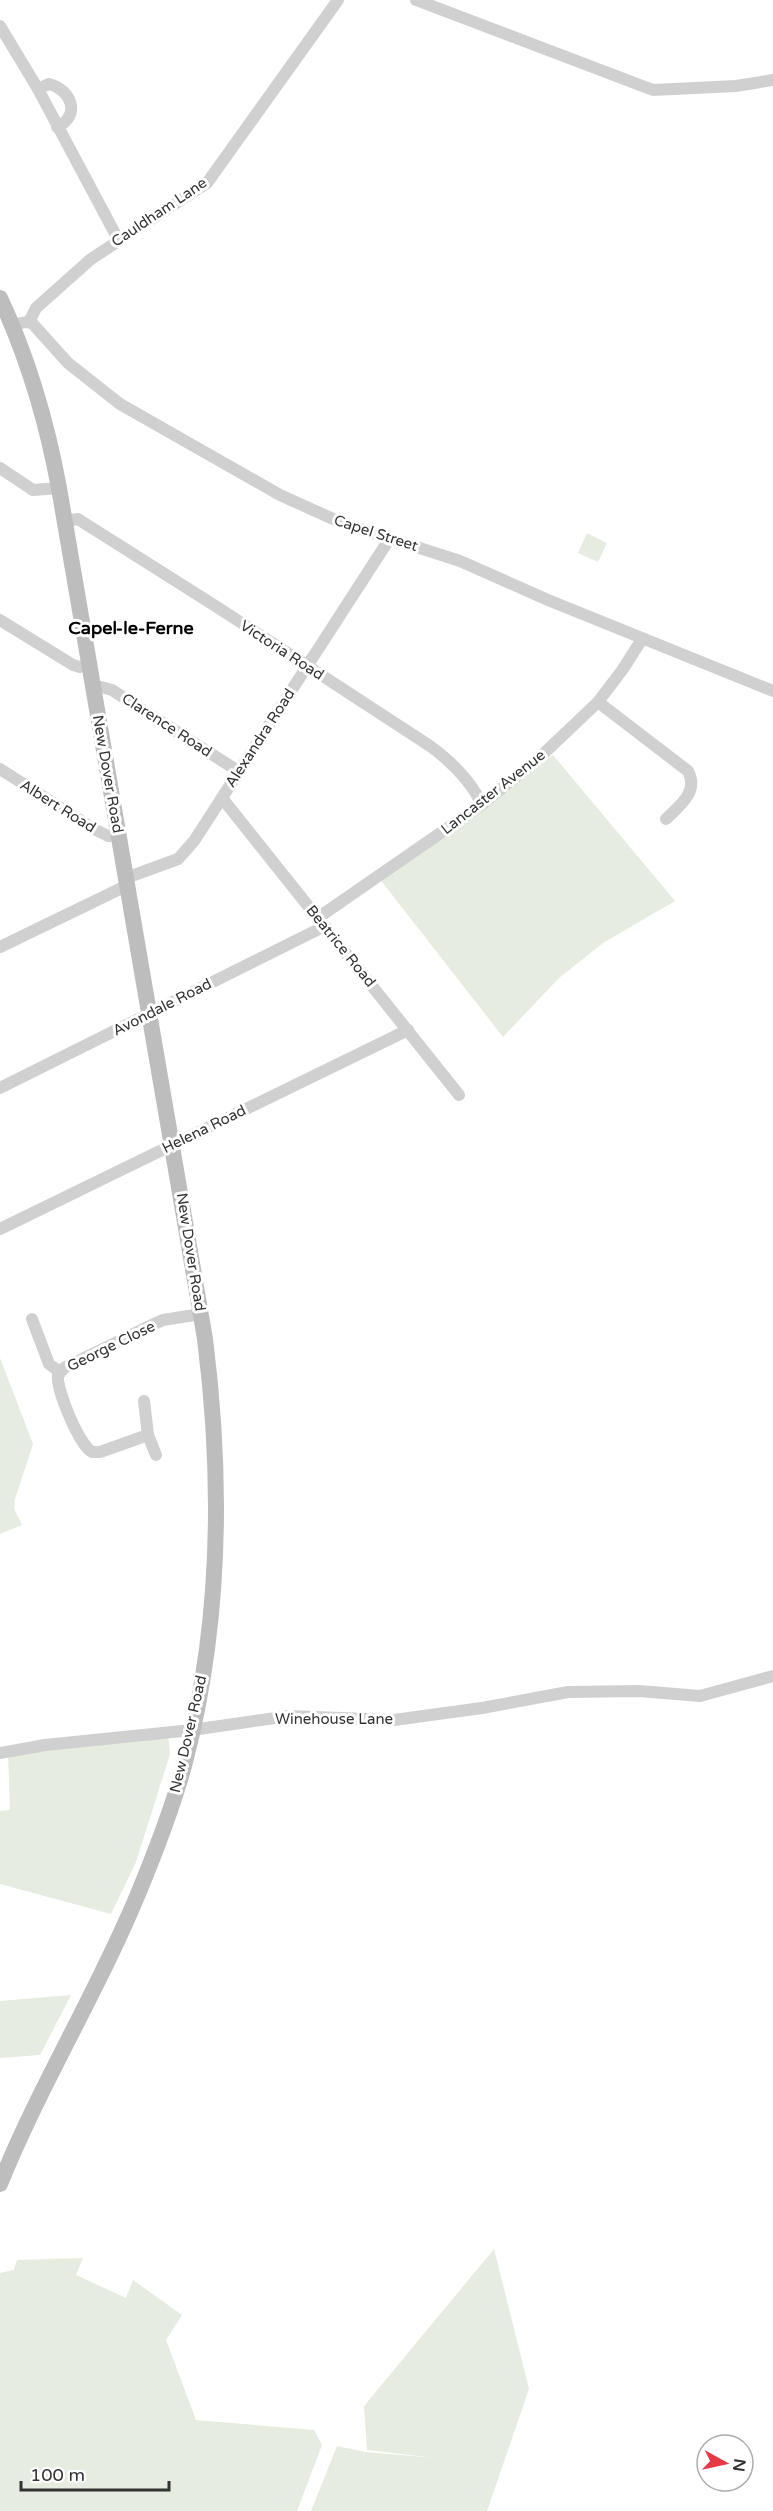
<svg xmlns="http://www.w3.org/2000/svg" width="773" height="2511" font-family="'Varela Round',sans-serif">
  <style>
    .green { fill: #e6ecdf }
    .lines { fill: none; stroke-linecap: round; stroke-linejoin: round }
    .street { stroke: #d0d0d0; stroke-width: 12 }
    .secondary { stroke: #bdbdbd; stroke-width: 16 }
    .labels { text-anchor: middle; stroke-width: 6; stroke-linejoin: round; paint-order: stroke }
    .street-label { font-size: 15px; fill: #333; stroke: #fff }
    .quarter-label { font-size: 18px; font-weight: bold; fill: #000; stroke: #fff }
  </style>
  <rect width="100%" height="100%" fill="#fff"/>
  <g class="green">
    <polygon points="587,533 607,543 598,562 578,553"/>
    <polygon points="553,755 675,901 603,943 559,978 503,1037 379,878"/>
    <polygon points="0,1358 33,1444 15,1499 14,1509 22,1525 0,1534"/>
    <polygon points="168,1735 170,1754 136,1862 111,1914 0,1884 0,1811 10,1810 8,1755"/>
    <polygon points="71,1995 40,2055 0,2058 0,2001"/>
    <polygon points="494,2249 529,2389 487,2511 311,2511 337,2446 366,2452 435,2458 367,2450 364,2406"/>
    <polygon points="83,2258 76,2275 126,2298 133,2280 182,2315 166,2340 196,2420 314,2430 322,2445 297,2511 0,2511 0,2273 14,2270 17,2260"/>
  </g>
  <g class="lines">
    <g class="street">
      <polyline points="416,0 653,90 736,86 773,80"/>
      <polyline points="0,26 38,89 119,241"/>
      <path d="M38 89 49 84C72 90 81 116 57 127"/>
      <polyline points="29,322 36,308 91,259 207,183 338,0"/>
      <polyline points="12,325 26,322 32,323 68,363 120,404 280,495 342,523 460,561 548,600 773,691"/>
      <polyline points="0,468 33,490 59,488"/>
      <path d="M65 521 78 519 81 521 217 607 430 746C452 762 470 780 482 804"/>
      <polyline points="0,620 73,665 80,667 89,665"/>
      <polyline points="93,689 101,687 112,690 238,771"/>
      <path d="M598 702 688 771C699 792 680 805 666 819"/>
      <polyline points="0,769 94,829 108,836 118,835"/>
      <polyline points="222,798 459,1095"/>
      <polyline points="126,878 178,859 194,841 390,538"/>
      <polyline points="319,917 481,805 539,758 598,702 623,669 642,639"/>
      <polyline points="0,947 128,885"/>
      <polyline points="0,1088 325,926"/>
      <polyline points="0,1229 408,1030"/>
      <polyline points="32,1319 49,1364 60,1372"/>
      <path d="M144 1401 148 1435 100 1452H92C79 1445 56 1389 58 1375L64 1368 150 1326 163 1320 201 1314"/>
      <polyline points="148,1435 156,1455"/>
      <polyline points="0,1753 45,1745 192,1730 289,1716 394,1720 482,1708 568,1692 639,1691 700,1696 773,1676"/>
    </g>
    <path class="secondary" d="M0 298C28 358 47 423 59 488L205 1339C223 1482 221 1627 184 1766 172 1809 155 1853 138 1894 97 1993 40 2085 0 2184"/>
  </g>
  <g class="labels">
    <g class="street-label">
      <text transform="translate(159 212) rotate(-34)" y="5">Cauldham Lane</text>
      <text transform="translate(376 533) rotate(18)" y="5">Capel Street</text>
      <text transform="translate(282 650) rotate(33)" y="5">Victoria Road</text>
      <text transform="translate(167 725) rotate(33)" y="5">Clarence Road</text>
      <text transform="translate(260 738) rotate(-57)" y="5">Alexandra Road</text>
      <text transform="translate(108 774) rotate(80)" y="5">New Dover Road</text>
      <text transform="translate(493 792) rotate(-38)" y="5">Lancaster Avenue</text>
      <text transform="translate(58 806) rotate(32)" y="5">Albert Road</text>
      <text transform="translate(341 946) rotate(51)" y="5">Beatrice Road</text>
      <text transform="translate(162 1007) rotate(-27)" y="5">Avondale Road</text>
      <text transform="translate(204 1129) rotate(-26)" y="5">Helena Road</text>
      <text transform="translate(191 1252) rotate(81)" y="5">New Dover Road</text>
      <text transform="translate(111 1346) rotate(-26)" y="5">George Close</text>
      <text x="334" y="1724">Winehouse Lane</text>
      <text transform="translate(188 1734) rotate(-77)" y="5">New Dover Road</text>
    </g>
    <g class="quarter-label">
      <text x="131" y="634">Capel-le-Ferne</text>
    </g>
  </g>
  <g transform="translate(725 2463) rotate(98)"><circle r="28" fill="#ffffff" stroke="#adadad" stroke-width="1.5"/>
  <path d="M0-4.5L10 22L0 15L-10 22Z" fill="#e63946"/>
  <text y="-9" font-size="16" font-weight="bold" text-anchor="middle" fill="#333333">N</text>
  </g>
  <path d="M21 2481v9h148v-9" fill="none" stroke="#333333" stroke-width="3"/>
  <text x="30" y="2481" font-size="18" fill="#333333" stroke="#ffffff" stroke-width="4.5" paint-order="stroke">100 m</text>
</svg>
